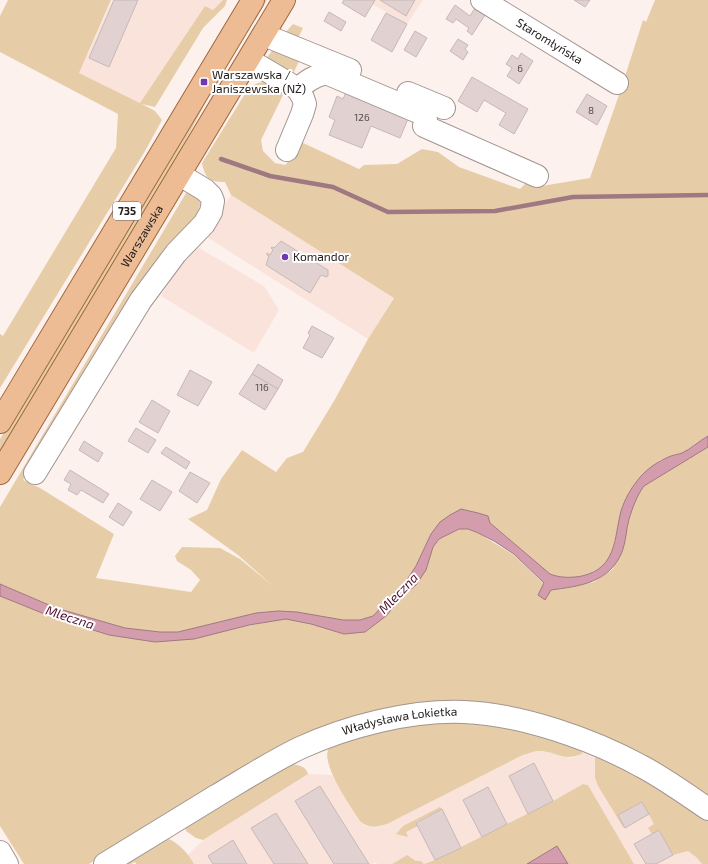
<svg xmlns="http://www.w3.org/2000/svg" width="708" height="864" font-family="'Exo 2',sans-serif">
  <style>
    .built { fill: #fae3db }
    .green { fill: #e6cda8 }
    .water { fill: #d39dad; stroke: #9f7882 }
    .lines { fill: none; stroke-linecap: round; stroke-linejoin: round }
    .stream { stroke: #9f7882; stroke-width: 4.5 }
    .building { fill: #e1d1d1; stroke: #c7b8b8 }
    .minor-casing { stroke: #a29590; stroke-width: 24 }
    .major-casing { stroke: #9f693d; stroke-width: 24 }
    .minor { stroke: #fff; stroke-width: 22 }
    .major { stroke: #edbc94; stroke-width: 22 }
    .poi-dot { fill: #6f38af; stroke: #fff; stroke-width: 1.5 }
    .labels { text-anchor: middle; stroke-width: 4; stroke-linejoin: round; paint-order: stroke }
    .number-label { font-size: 10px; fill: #544c4c }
    .shield { fill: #fff; stroke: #666362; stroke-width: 1 }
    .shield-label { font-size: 11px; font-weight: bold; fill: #25201f }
    .street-label { font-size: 12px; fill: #25201f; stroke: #fff }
    .poi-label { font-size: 12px; fill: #25201f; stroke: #fff; text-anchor: start }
    .water-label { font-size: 13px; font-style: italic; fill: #50102b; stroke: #fff }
  </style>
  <rect width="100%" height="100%" fill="#fdf1ee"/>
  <g class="built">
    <polygon points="112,0 223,0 213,10 205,6 140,103 79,73"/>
    <polygon points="365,0 423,0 407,24"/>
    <polygon points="231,195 394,297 368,339 205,236"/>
    <polygon points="199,248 264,286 279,310 254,353 161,296 187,252"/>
    <polygon points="582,748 597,754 595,757 596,782 616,816 642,802 649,814 684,851 688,851 692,853 702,864 634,864 588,785 583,784 553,801 461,848 435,860 424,864 421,861 416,861 407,855 392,864 377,864 376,862 372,864 194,864 188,855 203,840 308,774 332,775 360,821 366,826 378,827 387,824 523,755 537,751 548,752 571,758 582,754"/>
  </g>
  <g class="green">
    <polygon points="8,0 111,0 79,73 140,103 205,6 213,10 223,0 227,0 225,6 203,28 155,107 142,104 155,111 162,120 145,151 0,388 0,334 3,336 116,148 118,114 0,52 0,16"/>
    <polygon points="264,0 267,0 207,100 159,191 0,455 0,439"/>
    <path d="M655 0H708V436L683 453 660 460 621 511 618 528 610 557 601 567 589 574 577 577H559L550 574 490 523 488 516 431 534 416 566 406 581 373 616 360 620H343L297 612 278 611 256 613 178 632H160L125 628 56 608 0 584V507L186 193H195C197 196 200 200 200 204 199 214 185 232 178 238 174 242 169 244 165 247L23 480 40 488 114 534 96 578 191 592 200 580 191 570 177 561 175 556 182 547 220 548 240 559 273 586 238 555 188 519 207 510 221 479 242 450 276 472 287 458 303 452 334 401 368 339 394 298 231 195 225 182C209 182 205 178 202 163L248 89C264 76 269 84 284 93L261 140 263 151 275 163 285 165 292 158 301 142 359 169 364 165 397 164 422 149 438 152 459 167 520 189 526 183 542 186 590 178 620 92 643 20 646 22Z"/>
    <polygon points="293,24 303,28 296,42 285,33"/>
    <polygon points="277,49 301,57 291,78 265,60 272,51"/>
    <polygon points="708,447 708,799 486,705 256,762 89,864 24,864 0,826 0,596 52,617 109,635 155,642 286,619 311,624 344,634 365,632 386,616 402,597 416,585 433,547 439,539 459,529 468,529 476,532 514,555 550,590 575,586 594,582 613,569 626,529 633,504 644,486"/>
    <path d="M486 722 582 748V754C562 762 557 751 538 751 533 751 528 754 523 755L387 824C377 827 369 829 360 821 351 807 322 766 328 750 329 747 332 745 334 743L413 723Z"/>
    <polygon points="597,754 610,759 708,818 708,864 702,864 696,857 688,851 673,855 659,830 652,834 648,828 654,824 642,802 618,815 625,828 623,827 598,786 595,778 595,757"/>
    <path d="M291 764C298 765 306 766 308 774L203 840 196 838 186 831 185 826Z"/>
    <polygon points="583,784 588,785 634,864 568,864 557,846 527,864 392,864 407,855 416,861 421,861 424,864 435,860 553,801"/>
    <polygon points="440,807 442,809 416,822 418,826 406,832 408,837 396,834 403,826"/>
    <path d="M166 838C177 841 189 854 194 864H136L135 862 131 864H121Z"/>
  </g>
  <g class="water">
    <path d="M708 436V447L644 486C636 497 633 507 629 519 626 530 626 542 622 552 609 583 580 586 551 590L545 600 538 595 544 583 514 554 494 541 476 532 468 529H459L439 539 433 547 426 570 416 585 402 597 386 616 365 632 344 634 311 624 286 619 249 625 194 639 155 642 109 635 52 617 0 596V584L56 608 125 628 160 632H178L256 613 278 611 297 612 343 620H360L373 616 406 581 416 566 431 534 440 522 450 515 461 509 478 513 488 516 490 523 550 574C560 578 571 578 582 576 617 568 614 538 621 511 625 499 630 490 637 481 645 470 658 461 671 456 674 455 679 454 682 453 691 449 699 441 708 436Z"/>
    <polygon points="557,846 568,864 527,864"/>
  </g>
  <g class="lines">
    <polyline class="stream" points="221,159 270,176 333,187 388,212 495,211 573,197 708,195"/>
  </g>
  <g class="building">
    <polygon points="114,0 138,0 109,67 89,58"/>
    <polygon points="344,0 375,0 365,17 342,3"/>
    <polygon points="380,0 415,0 406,16"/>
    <polygon points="574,0 590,0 585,7"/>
    <polygon points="455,5 470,16 475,8 485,15 472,35 467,31 469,28 456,19 453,23 446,19"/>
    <polygon points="329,12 346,22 341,31 324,21"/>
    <polygon points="386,13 407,24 392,52 371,40"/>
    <polygon points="415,31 427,38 416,57 404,50"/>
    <polygon points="458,39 468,45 465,49 468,52 463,60 450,51"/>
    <polygon points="521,53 533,61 519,84 507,76 512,68 506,64 512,55 518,59"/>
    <polygon points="472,77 528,109 514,134 499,125 506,113 484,100 477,112 458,101"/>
    <polygon points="348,88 410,114 400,138 371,126 362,148 329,135 335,120 329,117 337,96 343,99"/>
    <polygon points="587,94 607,106 597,125 576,112"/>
    <polygon points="281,241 328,270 328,276 326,277 321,275 310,293 266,265 269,256 267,255 267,253 270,255 273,250 271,248 272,247 274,248"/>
    <polygon points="312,326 334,338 322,358 303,348 310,335 308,333"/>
    <polygon points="258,364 283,380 278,389 252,374"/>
    <polygon points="190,370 212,382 198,406 177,395"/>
    <polygon points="252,374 278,389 265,410 239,394"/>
    <polygon points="152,400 170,411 158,433 139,422"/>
    <polygon points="136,428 156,440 148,453 128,441"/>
    <polygon points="84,441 103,453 98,462 79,450"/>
    <polygon points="166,447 190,462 186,469 161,453"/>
    <polygon points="70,470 109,494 103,503 81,490 77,495 68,490 71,484 64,480"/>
    <polygon points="190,472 210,483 197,503 179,491"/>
    <polygon points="152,480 172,492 160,511 140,499"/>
    <polygon points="118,503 132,512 123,526 109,517"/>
    <polygon points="534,763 553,801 528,814 509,776"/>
    <polygon points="320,786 369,864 334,864 295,801"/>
    <polygon points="488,787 507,824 482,837 463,800"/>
    <polygon points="642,802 649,814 625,828 618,815"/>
    <polygon points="442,809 461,848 435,860 416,823"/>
    <polygon points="276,813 308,864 274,864 251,828"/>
    <polygon points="659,830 673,855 656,864 646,864 634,844"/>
    <polygon points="233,840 247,864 213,864 208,856"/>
  </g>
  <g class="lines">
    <g class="minor-casing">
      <g id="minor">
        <path id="s1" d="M482 0 617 83"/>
        <polyline points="264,35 350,70"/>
        <polyline points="249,60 298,89 303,98 305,104 302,114 287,150"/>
        <path d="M298 89C307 81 314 76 326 73L416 111 424 115 426 120 424 126 537 176"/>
        <polyline points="408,93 444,108"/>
        <polyline points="35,473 141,300 176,253 204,224 211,212 213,201 211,196 205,190 180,175"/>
        <polyline points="0,852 7,864"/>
        <path id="s2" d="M105 864C142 841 179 819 216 796 243 780 271 762 300 748 348 726 410 710 464 712 520 714 592 739 641 766 664 778 686 794 708 809"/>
      </g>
    </g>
    <g class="major-casing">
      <g id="major">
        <polyline points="0,422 253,0"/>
        <path id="s3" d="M0 473 284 0"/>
      </g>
    </g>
    <use href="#minor" class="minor"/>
    <use href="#major" class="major"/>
  </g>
  <g class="poi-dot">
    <rect x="200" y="78" width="8" height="8" rx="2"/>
    <circle cx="285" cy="257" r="4"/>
  </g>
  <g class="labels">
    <g class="number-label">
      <text x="520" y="72">6</text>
      <text x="591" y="114">8</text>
      <text x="362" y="121">126</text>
      <text x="262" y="391">116</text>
    </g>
    <rect class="shield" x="113" y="202" width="28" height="18" rx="3"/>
    <g class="shield-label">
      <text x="127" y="215">735</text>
    </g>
    <g class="street-label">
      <text dy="4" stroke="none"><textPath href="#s1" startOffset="79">Staromłyńska</textPath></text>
      <text dy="4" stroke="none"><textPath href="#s3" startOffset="276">Warszawska</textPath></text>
      <text dy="4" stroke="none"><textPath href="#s2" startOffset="331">Władysława Łokietka</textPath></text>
    </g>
    <g class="poi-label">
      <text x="212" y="79">Warszawska /<tspan x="212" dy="14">Janiszewska (NŻ)</tspan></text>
      <text x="293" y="261">Komandor</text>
    </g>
    <g class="water-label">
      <text transform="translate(398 593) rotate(-46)" y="5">Mleczna</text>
      <text transform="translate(70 617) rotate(18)" y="5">Mleczna</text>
    </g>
  </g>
</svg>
